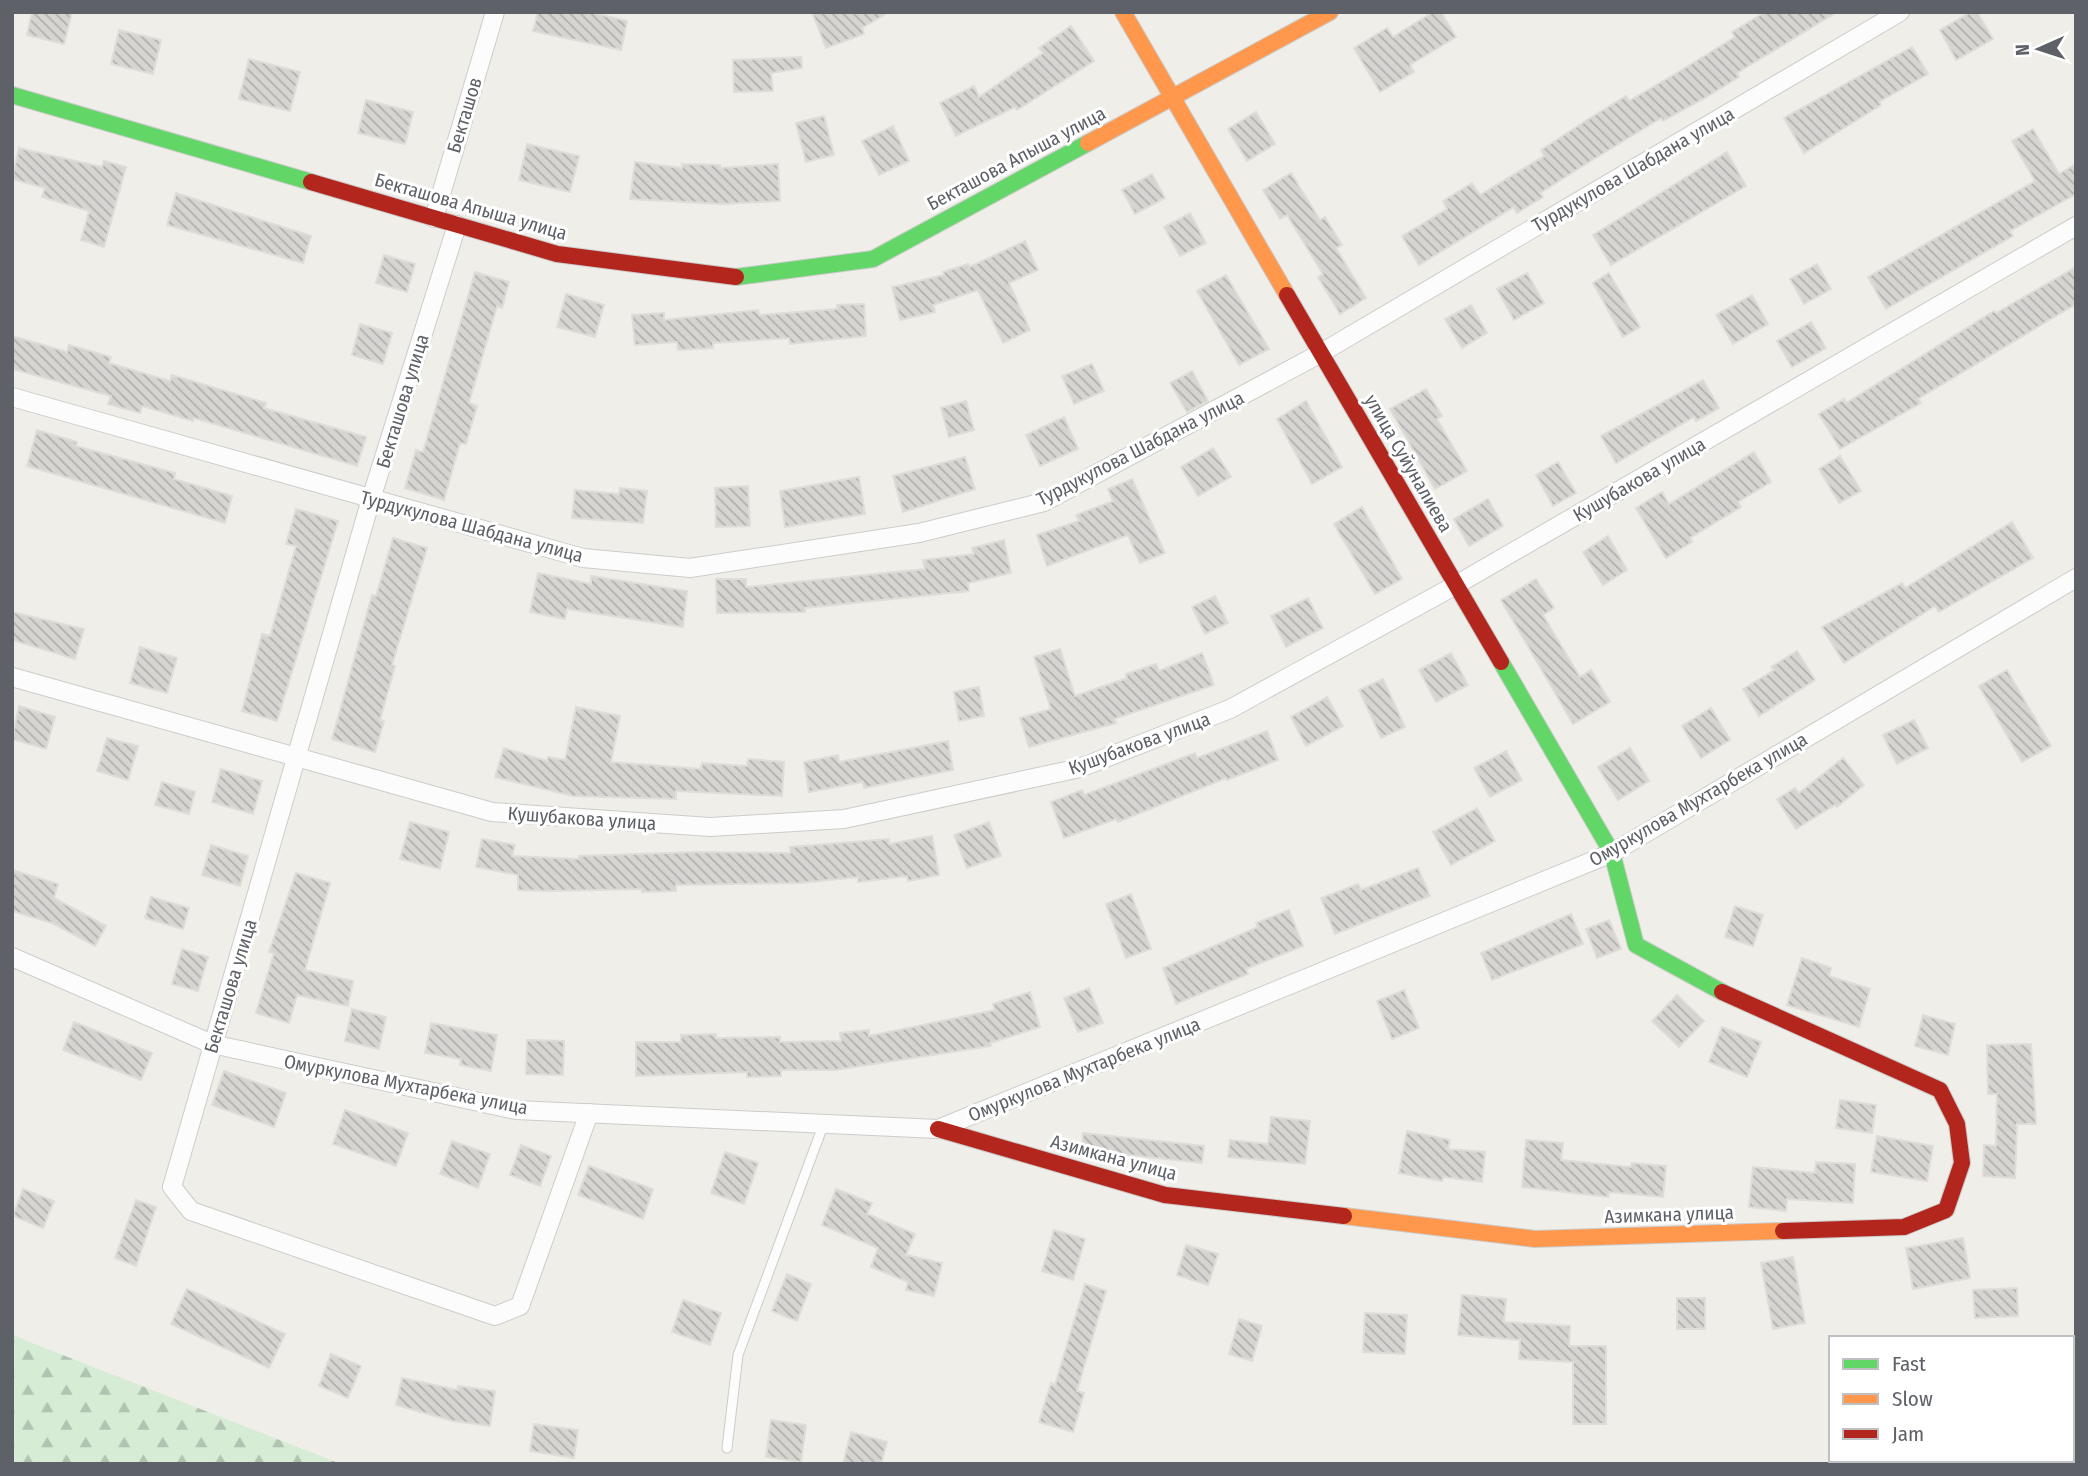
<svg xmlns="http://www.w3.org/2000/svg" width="2088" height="1476" font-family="'Fira Sans Condensed',sans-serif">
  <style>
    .forest { fill: url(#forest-firs) }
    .building { fill: url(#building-back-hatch); stroke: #deddd8; stroke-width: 2 }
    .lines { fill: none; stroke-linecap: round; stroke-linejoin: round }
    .lane-casing { stroke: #cccccb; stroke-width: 11 }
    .street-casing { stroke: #cccccb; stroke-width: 20 }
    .fast-casing { stroke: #cbcbca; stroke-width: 18 }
    .slow-casing { stroke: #cbcbca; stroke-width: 18 }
    .jam-casing { stroke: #cbcbca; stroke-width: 18 }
    .lane { stroke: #fdfcfc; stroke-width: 9 }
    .street { stroke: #fdfcfc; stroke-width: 18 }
    .fast { stroke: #63d668; stroke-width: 16 }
    .slow { stroke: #ff974d; stroke-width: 16 }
    .jam { stroke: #b3261e; stroke-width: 16 }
    .labels { text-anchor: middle; stroke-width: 6; stroke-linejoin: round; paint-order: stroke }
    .street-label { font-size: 19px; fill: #5e6268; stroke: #fff }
  </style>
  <defs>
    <pattern id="forest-firs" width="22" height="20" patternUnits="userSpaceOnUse" patternTransform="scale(1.75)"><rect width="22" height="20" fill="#d6ecd5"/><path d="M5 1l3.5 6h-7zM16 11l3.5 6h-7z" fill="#b1c3b1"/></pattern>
    <pattern id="building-back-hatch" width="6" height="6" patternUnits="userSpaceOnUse" patternTransform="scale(1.75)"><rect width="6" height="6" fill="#d6d5d2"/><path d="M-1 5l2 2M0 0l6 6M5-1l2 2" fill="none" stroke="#b1b0ae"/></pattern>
  </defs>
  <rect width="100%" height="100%" fill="#efeee9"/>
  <polygon class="forest" points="12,1334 32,1343 341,1464 12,1464"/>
  <g class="building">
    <polygon points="32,12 72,12 64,44 27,35"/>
    <polygon points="538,12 590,12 627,21 621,50 533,31"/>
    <polygon points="812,12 889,12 862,28 864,34 826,48"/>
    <polygon points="1433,12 1441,12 1456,37 1410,65 1414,72 1380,92 1354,48 1387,28 1393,37"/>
    <polygon points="1765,12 1837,12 1737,73 1739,77 1705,98 1663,121 1661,118 1594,159 1540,193 1543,197 1517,213 1514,207 1419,265 1402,236 1447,209 1443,201 1472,183 1480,195 1544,156 1541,150 1590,118 1626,96 1629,101 1675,74 1735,37 1732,32"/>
    <polygon points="1971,12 1977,12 1993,39 1956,60 1940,30"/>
    <polygon points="1071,26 1094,61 1017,110 1015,107 956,136 940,103 974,86 979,97 1043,53 1039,48"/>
    <polygon points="119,30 161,40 153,74 111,64"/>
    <polygon points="1912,47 1928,74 1879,102 1881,105 1804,153 1784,118"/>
    <polygon points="801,57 802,68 771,73 773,91 734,92 733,60"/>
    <polygon points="249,59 300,72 290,111 239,99"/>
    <polygon points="366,100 413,112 405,144 358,133"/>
    <polygon points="1256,112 1275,144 1247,161 1228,129"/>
    <polygon points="824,116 834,155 806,162 796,123"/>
    <polygon points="893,126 909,161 879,175 862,141"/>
    <polygon points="2033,129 2059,174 2076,164 2076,194 2010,231 2013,236 1886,309 1868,277 2035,181 2012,141"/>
    <polygon points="527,144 579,156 570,192 519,180"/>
    <polygon points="19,148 102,167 104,161 126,167 104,247 81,240 89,211 42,197 45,188 12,179"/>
    <polygon points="1727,152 1746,186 1611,265 1593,235"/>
    <polygon points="635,162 682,168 682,164 720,165 720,168 778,164 780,201 722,204 630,199"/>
    <polygon points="1291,173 1320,220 1325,217 1342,245 1336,248 1366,298 1340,314 1318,277 1323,274 1287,215 1280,219 1263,190"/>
    <polygon points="1152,174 1165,198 1135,214 1122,190"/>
    <polygon points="176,193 311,236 303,263 167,225"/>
    <polygon points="1190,213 1206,243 1180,256 1164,227"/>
    <polygon points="1025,241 1038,270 1009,283 1030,330 1003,343 978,290 933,305 935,312 900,320 892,287 944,275 943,272 968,264 969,267"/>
    <polygon points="384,255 415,264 407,292 376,283"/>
    <polygon points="1817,264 1831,289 1804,304 1790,279"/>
    <polygon points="2076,267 2076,304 1918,399 1921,403 1840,449 1819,414 1844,399 1846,403 1994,311 1996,313"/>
    <polygon points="475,272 509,282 502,308 497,306 469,403 477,406 466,444 460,443 444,500 405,488 416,450 423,452"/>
    <polygon points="1527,273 1544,303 1514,320 1497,289"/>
    <polygon points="1609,273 1640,327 1623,337 1593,283"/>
    <polygon points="1226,275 1269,349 1239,365 1197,291"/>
    <polygon points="566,294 604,305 595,337 557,327"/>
    <polygon points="1752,295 1768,324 1733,344 1716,315"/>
    <polygon points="864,304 866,336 790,344 789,338 713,343 713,348 678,350 677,342 635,345 632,315 664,313 664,320 758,310 759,315 837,309 837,305"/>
    <polygon points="1471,305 1487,333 1462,348 1445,319"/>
    <polygon points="1811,322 1826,348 1792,367 1777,341"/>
    <polygon points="360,324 392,333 383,364 352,355"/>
    <polygon points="12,336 67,352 69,345 111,357 109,363 170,381 172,375 266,403 264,408 366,437 357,466 194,418 193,421 142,406 140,413 108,404 111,396 12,369"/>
    <polygon points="1092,364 1104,391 1074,404 1062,376"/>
    <polygon points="1192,371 1208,401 1187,412 1170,383"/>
    <polygon points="1703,380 1719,408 1696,421 1694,417 1616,463 1601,436"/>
    <polygon points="1426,389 1442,416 1437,419 1467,471 1435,489 1390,409"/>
    <polygon points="966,401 974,430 949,437 941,408"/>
    <polygon points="1306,401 1342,467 1312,484 1277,419"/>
    <polygon points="1064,417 1078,449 1040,466 1026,435"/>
    <polygon points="37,430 77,442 76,446 175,473 174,479 232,496 225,523 27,466"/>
    <polygon points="1213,448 1231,477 1198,496 1181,467"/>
    <polygon points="1754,452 1771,482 1738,502 1741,507 1690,538 1692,542 1666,558 1636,508 1662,492 1669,504"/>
    <polygon points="1840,456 1861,491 1839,503 1819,469"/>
    <polygon points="965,457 975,489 903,512 893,476"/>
    <polygon points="1558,462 1576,493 1553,506 1536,475"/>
    <polygon points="859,477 865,514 785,527 780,491"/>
    <polygon points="1132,479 1165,553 1140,563 1128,535 1047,566 1037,535 1079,521 1076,515 1113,501 1108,489"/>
    <polygon points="748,486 750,526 716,527 715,488"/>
    <polygon points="620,488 647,491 643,523 572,518 575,490 619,494"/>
    <polygon points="1488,499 1503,526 1469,546 1454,519"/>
    <polygon points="1362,507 1402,579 1375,594 1334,524"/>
    <polygon points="296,509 338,521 277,721 242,711 262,634 270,636 296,546 286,544"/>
    <polygon points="2012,522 2033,558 1939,612 1935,606 1844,663 1822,627 1902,583 1905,588"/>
    <polygon points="1608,536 1627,570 1603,585 1583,552"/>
    <polygon points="393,538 427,548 392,665 395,666 380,720 384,721 375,752 332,739 372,595 376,596"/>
    <polygon points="1004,540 1011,573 968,583 969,591 805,608 805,612 717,613 716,579 746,579 746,587 925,569 923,560 974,554 972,548"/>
    <polygon points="538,573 591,584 591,576 687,591 683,627 567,609 565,619 530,612"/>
    <polygon points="1536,579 1554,608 1543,615 1580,677 1591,670 1610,702 1573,724 1501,600"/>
    <polygon points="1215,596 1228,623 1205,634 1192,607"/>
    <polygon points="1308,598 1323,628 1286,647 1271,616"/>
    <polygon points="12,612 84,629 75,659 12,640"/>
    <polygon points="140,647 177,658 167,693 130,683"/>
    <polygon points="1060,649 1075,696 1127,678 1126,674 1156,664 1159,671 1202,653 1214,685 1114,719 1116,723 1029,747 1020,718 1051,709 1034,657"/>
    <polygon points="1797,651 1815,680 1759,716 1743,689 1774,670 1771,667"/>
    <polygon points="1451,653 1468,685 1436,702 1419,670"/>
    <polygon points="2007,670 2051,746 2022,762 1979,686"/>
    <polygon points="1383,679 1405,727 1381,738 1359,690"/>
    <polygon points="979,687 984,716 959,721 954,692"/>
    <polygon points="1327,697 1343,726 1306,746 1291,717"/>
    <polygon points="19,706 55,717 46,749 12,739"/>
    <polygon points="576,707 620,716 611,762 701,769 702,763 747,766 748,759 784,762 782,796 676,791 676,799 573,796 495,777 504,748 547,761 548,757 565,760"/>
    <polygon points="1711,708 1730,740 1701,758 1682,726"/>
    <polygon points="1914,720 1928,748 1897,764 1883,735"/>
    <polygon points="1267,731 1278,760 1227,780 1226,778 1118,822 1116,819 1064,838 1051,802 1082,790 1084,795 1195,753 1197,758"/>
    <polygon points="107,738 138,746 128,780 97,771"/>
    <polygon points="948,741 953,770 864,788 863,782 809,792 804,762 838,755 839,762"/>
    <polygon points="1630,748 1649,781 1618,800 1598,767"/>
    <polygon points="1506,751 1522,780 1490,797 1474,768"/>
    <polygon points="1843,758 1864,785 1837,807 1835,805 1796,829 1777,799 1795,788 1799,793"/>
    <polygon points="221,769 262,781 253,814 212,802"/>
    <polygon points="162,782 195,792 189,814 155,805"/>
    <polygon points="1477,808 1495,841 1451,865 1433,832"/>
    <polygon points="410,822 449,832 440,869 400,859"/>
    <polygon points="989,822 1001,856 967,868 954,835"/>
    <polygon points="932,836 939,875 908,881 907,876 858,882 858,877 800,883 676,885 676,891 642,892 642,889 550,891 518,890 518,875 476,867 482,839 515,845 512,856 579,859 579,856 696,852 790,853 790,847 889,839 889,844"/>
    <polygon points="211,845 248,856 240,886 202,875"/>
    <polygon points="1418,868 1430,896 1335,934 1321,898 1358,884 1361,890"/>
    <polygon points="12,870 58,884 54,898 106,926 95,946 52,923 12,911"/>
    <polygon points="296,873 330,883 305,970 353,981 348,1006 297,995 289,1023 256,1013 274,953 269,952"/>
    <polygon points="1131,894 1151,949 1126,958 1106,904"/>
    <polygon points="151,897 189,908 183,929 145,918"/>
    <polygon points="1735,906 1763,915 1753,946 1725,937"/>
    <polygon points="1289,910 1303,946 1246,969 1248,974 1176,1004 1163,968 1258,927 1256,923"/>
    <polygon points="1571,914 1583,944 1492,980 1481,953"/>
    <polygon points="1609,920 1621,949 1597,958 1586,929"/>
    <polygon points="182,949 208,957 198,991 172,984"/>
    <polygon points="1802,958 1831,968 1829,976 1870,989 1859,1027 1787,1005"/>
    <polygon points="1089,988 1103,1023 1078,1032 1064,998"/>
    <polygon points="1404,990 1419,1028 1392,1039 1377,1001"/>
    <polygon points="1030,992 1040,1027 990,1043 991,1046 835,1070 781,1070 781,1076 747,1077 747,1072 636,1076 636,1042 681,1042 681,1035 716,1034 716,1038 780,1037 780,1042 841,1041 840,1033 869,1030 869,1036 995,1010 993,1004"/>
    <polygon points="1677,995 1704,1021 1679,1047 1652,1021"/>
    <polygon points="352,1009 386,1017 379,1049 345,1041"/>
    <polygon points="1923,1015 1955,1024 1948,1055 1915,1046"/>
    <polygon points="74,1022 152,1053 141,1080 63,1050"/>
    <polygon points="431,1023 497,1035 491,1071 460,1065 461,1059 425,1053"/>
    <polygon points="1722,1027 1761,1042 1747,1077 1709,1062"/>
    <polygon points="527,1040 564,1041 563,1075 526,1074"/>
    <polygon points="2031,1044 2036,1124 2017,1124 2015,1178 1983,1176 1984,1145 1996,1146 1997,1094 1988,1094 1987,1045"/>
    <polygon points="224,1071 286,1093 274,1127 212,1105"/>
    <polygon points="1840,1100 1876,1105 1872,1133 1836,1128"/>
    <polygon points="345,1110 408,1133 396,1166 333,1144"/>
    <polygon points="1271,1117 1310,1121 1305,1164 1228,1157 1230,1140 1268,1144"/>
    <polygon points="1407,1131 1450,1140 1448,1149 1485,1152 1482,1182 1443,1177 1442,1181 1399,1173"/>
    <polygon points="1083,1133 1204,1146 1202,1163 1082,1150"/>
    <polygon points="1877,1136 1933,1146 1927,1181 1871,1172"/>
    <polygon points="1526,1140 1563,1143 1561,1160 1631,1167 1632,1163 1666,1166 1663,1197 1609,1192 1608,1197 1522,1187"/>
    <polygon points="452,1141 490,1154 478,1188 440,1174"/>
    <polygon points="521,1145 551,1156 540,1186 510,1175"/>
    <polygon points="725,1152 758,1163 744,1204 711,1193"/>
    <polygon points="1816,1162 1855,1164 1853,1203 1787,1199 1786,1211 1749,1207 1753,1167 1815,1173"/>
    <polygon points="589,1166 653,1189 643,1219 578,1195"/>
    <polygon points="23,1189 54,1201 43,1228 13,1216"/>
    <polygon points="836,1189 872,1203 867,1214 915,1234 906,1255 942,1263 934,1296 906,1290 908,1282 871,1267 878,1248 822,1225"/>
    <polygon points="136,1200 156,1207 136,1266 115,1258"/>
    <polygon points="1054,1230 1085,1239 1073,1280 1042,1271"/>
    <polygon points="1963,1238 1970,1278 1913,1289 1906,1248"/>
    <polygon points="1186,1245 1218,1254 1208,1285 1177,1275"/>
    <polygon points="1793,1257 1805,1323 1773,1329 1761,1263"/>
    <polygon points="787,1274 811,1284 797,1321 772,1311"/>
    <polygon points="1085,1284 1106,1291 1077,1391 1084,1393 1073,1432 1039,1422 1051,1383 1055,1385"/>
    <polygon points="2017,1288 2018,1316 1975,1318 1973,1290"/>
    <polygon points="187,1289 285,1334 269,1368 171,1324"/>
    <polygon points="1462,1295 1506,1299 1504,1322 1570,1326 1569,1346 1606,1346 1606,1424 1573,1424 1573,1362 1519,1359 1520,1340 1458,1335"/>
    <rect x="1677" y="1298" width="28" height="31"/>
    <polygon points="683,1300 721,1313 710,1345 672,1332"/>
    <polygon points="1365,1313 1407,1315 1405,1354 1363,1352"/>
    <polygon points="1239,1319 1262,1326 1252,1361 1229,1354"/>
    <polygon points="331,1354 361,1366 348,1398 319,1386"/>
    <polygon points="402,1378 458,1390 458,1386 495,1391 490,1426 453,1421 396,1405"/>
    <polygon points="771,1420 806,1425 801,1462 766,1457"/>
    <polygon points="534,1424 578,1430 574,1458 530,1451"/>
    <polygon points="851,1432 887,1442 881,1464 843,1464"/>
  </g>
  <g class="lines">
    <g class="lane-casing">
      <polyline id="lane" points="727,1448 738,1355 824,1123"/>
    </g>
    <g class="street-casing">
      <g id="street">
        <polyline points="434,218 495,12"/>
        <polyline points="457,225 371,499 172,1187 191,1211 495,1316 520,1306 589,1113"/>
        <polyline points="12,397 583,558 690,568 919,533 1044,502 1321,353 1900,12"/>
        <polyline points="12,677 492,812 710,827 844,819 1080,768 1230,709 1456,585 2076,226"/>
        <polyline points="12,957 212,1044 516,1110 938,1129 1612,853 2076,578"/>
      </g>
    </g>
    <g class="fast-casing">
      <g id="fast">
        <polyline points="12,95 311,182"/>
        <polyline points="736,277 873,259 1088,143"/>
        <polyline points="1501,662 1612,853 1636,945 1722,992"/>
      </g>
    </g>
    <g class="slow-casing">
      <g id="slow">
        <polyline points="1123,12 1287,295"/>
        <polyline points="1088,143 1330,12"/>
        <polyline points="1344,1216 1535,1239 1783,1231"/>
      </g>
    </g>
    <g class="jam-casing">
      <g id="jam">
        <polyline points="311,182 557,254 736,277"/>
        <polyline points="1287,295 1501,662"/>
        <polyline points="1722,992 1940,1090 1957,1124 1962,1163 1946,1210 1904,1227 1783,1231"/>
        <polyline points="938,1129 1165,1195 1344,1216"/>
      </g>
    </g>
    <use href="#lane" class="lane"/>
    <use href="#street" class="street"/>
    <use href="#fast" class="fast"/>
    <use href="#slow" class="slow"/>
    <use href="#jam" class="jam"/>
  </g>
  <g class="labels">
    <g class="street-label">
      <text transform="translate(464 115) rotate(-73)" y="7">Бекташов</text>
      <text transform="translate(1016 158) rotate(-28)" y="7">Бекташова Апыша улица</text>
      <text transform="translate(1633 169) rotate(-30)" y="7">Турдукулова Шабдана улица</text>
      <text transform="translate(471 206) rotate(16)" y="7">Бекташова Апыша улица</text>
      <text transform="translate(402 401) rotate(-73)" y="7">Бекташова улица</text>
      <text transform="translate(1140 448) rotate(-27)" y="7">Турдукулова Шабдана улица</text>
      <text transform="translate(1409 463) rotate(60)" y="7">улица Суйуналиева</text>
      <text transform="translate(1639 479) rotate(-30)" y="7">Кушубакова улица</text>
      <text transform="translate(472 526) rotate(15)" y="7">Турдукулова Шабдана улица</text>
      <text transform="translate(1139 743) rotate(-20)" y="7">Кушубакова улица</text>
      <text transform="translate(1698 799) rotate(-30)" y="7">Омуркулова Мухтарбека улица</text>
      <text transform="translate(582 818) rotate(4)" y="7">Кушубакова улица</text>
      <text transform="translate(230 986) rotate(-73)" y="7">Бекташова улица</text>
      <text transform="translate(1084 1069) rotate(-22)" y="7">Омуркулова Мухтарбека улица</text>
      <text transform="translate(406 1084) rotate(11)" y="7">Омуркулова Мухтарбека улица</text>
      <text transform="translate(1114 1157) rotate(15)" y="7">Азимкана улица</text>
      <text transform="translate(1669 1214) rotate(-2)" y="7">Азимкана улица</text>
    </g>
  </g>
  <rect width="2088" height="1476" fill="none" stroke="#5e6268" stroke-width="28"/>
  <rect x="1829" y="1336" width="245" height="126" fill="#ffffff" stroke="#bfc0c3" stroke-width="2"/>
  <rect x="1843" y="1359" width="35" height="10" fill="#63d668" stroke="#bfc0c3" stroke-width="2"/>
  <text x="1892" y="1371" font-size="21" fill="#5e6268">Fast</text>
  <rect x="1843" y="1394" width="35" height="10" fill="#ff974d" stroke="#bfc0c3" stroke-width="2"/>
  <text x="1892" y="1406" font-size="21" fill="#5e6268">Slow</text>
  <rect x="1843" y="1429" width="35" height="10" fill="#b3261e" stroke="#bfc0c3" stroke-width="2"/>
  <text x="1892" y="1441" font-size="21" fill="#5e6268">Jam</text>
  <g transform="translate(2039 49) rotate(267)" stroke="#ffffff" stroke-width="5" paint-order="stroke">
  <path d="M0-5L12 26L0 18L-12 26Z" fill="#5e6268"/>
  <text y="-10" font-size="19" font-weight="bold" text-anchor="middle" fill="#5e6268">N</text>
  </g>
</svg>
